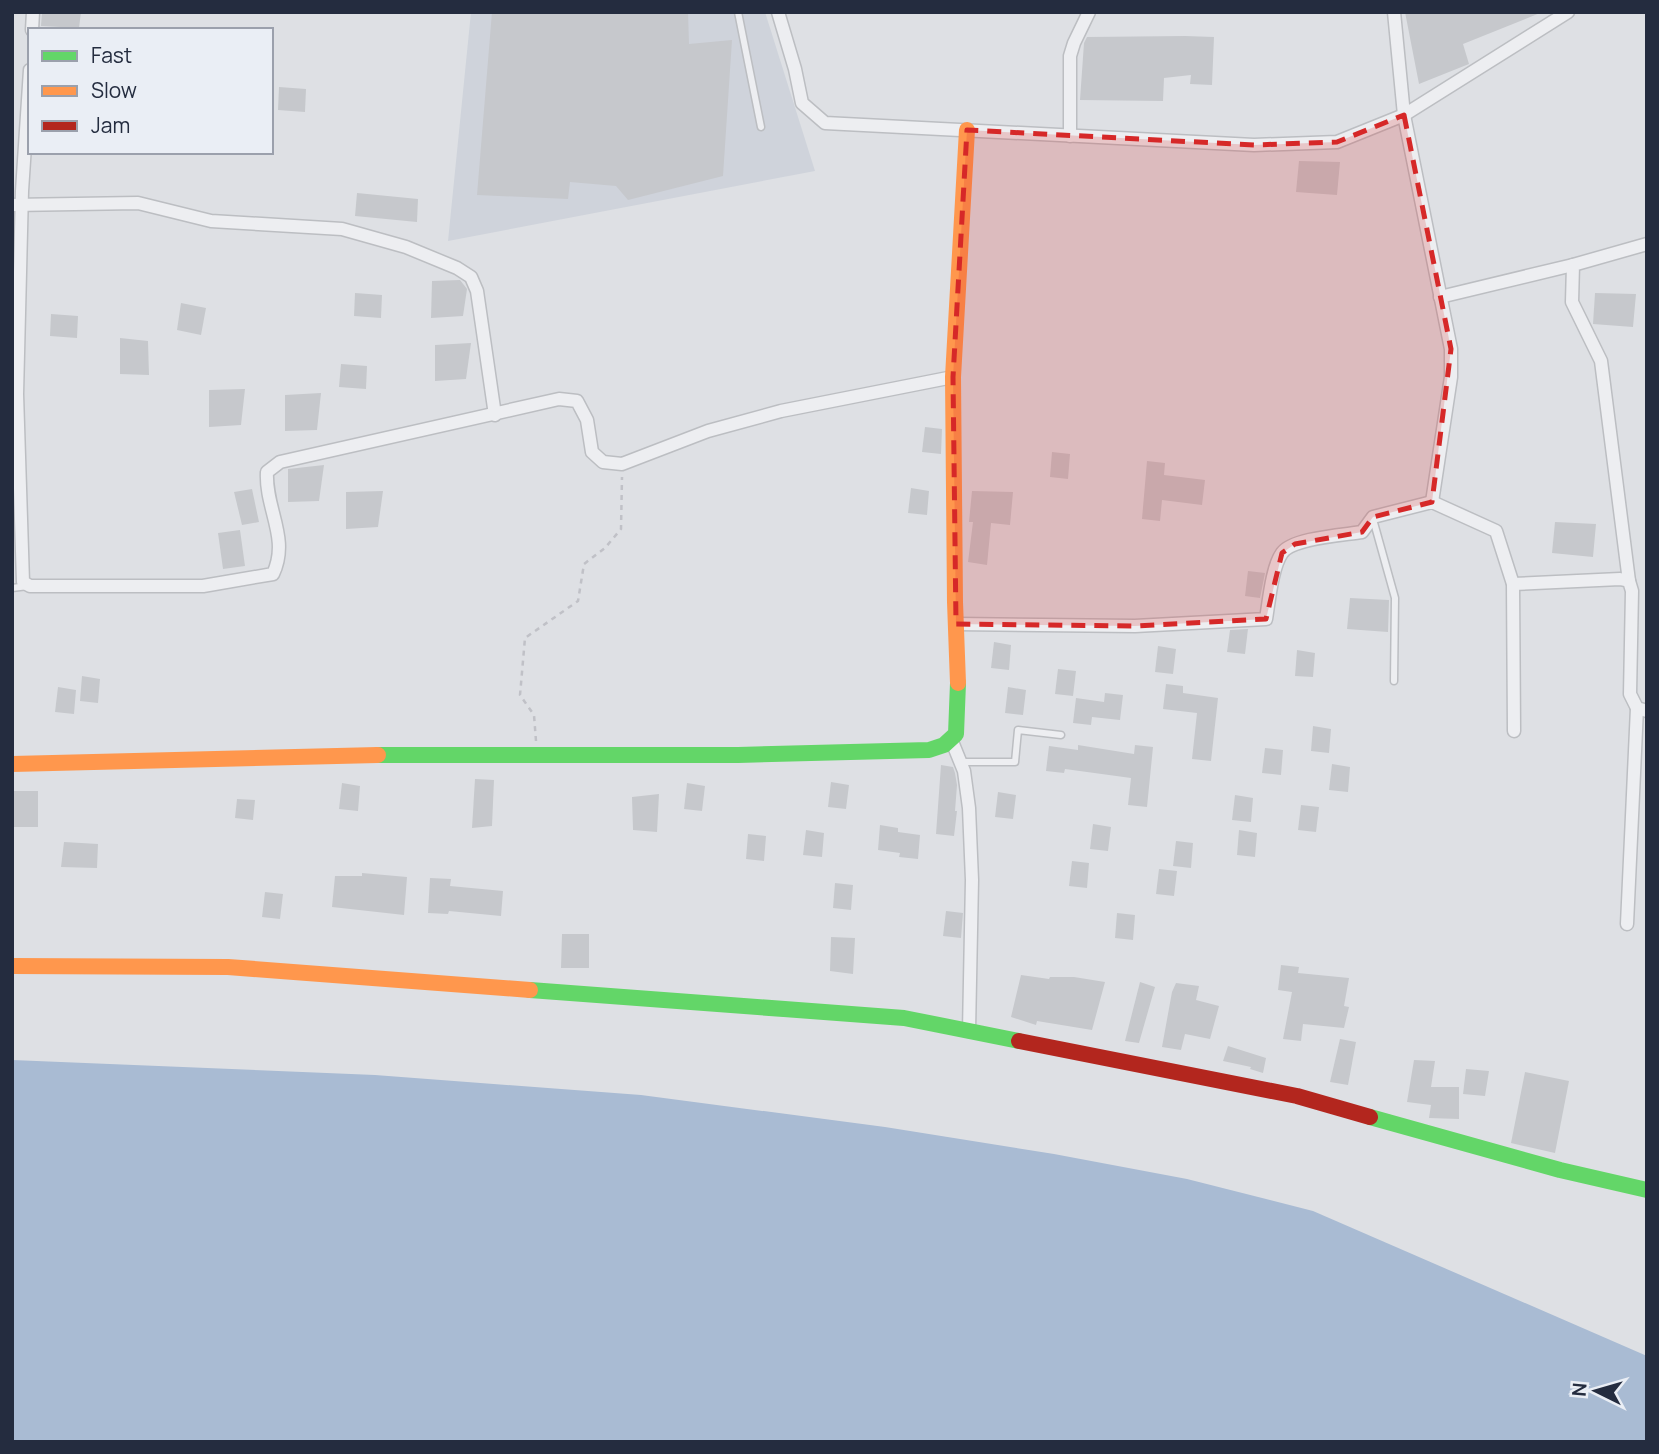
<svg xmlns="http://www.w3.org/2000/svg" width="1659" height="1454" font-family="Manrope,sans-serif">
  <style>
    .built { fill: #cfd3db }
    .water { fill: #a9bbd3 }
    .building { fill: #c6c8cc }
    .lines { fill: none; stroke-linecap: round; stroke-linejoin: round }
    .lane-casing { stroke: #bcbec2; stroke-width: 9 }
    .street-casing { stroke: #bcbec2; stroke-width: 15 }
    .path { stroke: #c0c1c7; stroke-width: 2.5; stroke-dasharray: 5 5; stroke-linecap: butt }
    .lane { stroke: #edeef1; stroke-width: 6 }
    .street { stroke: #edeef1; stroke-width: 12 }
    .fast { stroke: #63d668; stroke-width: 16 }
    .slow { stroke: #ff974d; stroke-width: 16 }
    .jam { stroke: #b3261e; stroke-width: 16 }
    .marked { fill: #d62828; fill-opacity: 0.2; stroke: #d62828; stroke-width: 5; stroke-dasharray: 14 9; stroke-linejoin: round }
  </style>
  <rect width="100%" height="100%" fill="#dee0e4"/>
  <polygon class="built" points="471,12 765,12 815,171 448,241"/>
  <polygon class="water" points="12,1060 375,1075 641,1095 885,1127 1054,1154 1187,1179 1313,1211 1647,1356 1647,1442 12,1442"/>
  <g class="building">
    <polygon points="42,12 81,12 79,28 41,26"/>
    <polygon points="492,12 688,12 689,44 732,40 723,176 628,200 616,186 570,182 568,199 477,195"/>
    <polygon points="1405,12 1540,12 1540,13 1463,44 1469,64 1419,84"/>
    <polygon points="1185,36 1214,37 1212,85 1190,84 1191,75 1164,78 1163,101 1080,100 1084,43 1087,37"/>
    <polygon points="279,87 306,89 305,112 278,110"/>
    <polygon points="1299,161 1340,162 1337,195 1296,192"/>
    <polygon points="357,193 418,199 417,222 355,216"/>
    <polygon points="460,280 467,289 463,316 431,318 432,281"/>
    <polygon points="355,293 382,295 381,318 354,316"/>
    <polygon points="1595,293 1636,294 1633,327 1593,324"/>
    <polygon points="181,303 206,308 201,335 177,330"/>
    <polygon points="51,314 78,316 77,338 50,336"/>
    <polygon points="120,338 148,341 149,375 120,374"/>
    <polygon points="471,343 466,379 435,381 435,345"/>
    <polygon points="341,364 367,366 366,389 339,387"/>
    <polygon points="245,389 241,425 209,427 209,390"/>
    <polygon points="321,393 317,430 285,431 285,395"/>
    <polygon points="925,427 942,429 941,454 922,452"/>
    <polygon points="1052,452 1070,454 1068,479 1050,477"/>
    <polygon points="1147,461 1165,463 1164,475 1205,480 1202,505 1162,500 1160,521 1142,519"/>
    <polygon points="324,465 319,501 288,502 288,469"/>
    <polygon points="911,488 929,491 927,515 908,513"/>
    <polygon points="252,489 259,522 242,525 234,492"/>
    <polygon points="383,491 378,527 346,529 346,492"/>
    <polygon points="972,491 1013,492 1010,525 991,523 987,565 968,562 973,522 969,522"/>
    <polygon points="1555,522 1596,524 1593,557 1552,553"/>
    <polygon points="240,530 245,566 223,569 218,533"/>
    <polygon points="1248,571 1265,573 1260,598 1245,596"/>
    <polygon points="1350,598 1389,600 1388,632 1347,629"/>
    <polygon points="1248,629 1245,654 1227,652 1230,630"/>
    <polygon points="994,642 1011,645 1009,670 991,668"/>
    <polygon points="1158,646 1176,649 1173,674 1155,672"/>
    <polygon points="1297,650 1315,653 1313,677 1295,676"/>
    <polygon points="1058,669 1076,671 1073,696 1055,694"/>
    <polygon points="82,676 100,679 98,703 80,701"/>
    <polygon points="1166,684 1183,686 1183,693 1218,698 1211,761 1192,759 1197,713 1163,709"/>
    <polygon points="58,687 76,690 74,714 55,712"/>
    <polygon points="1008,687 1026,690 1023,715 1005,713"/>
    <polygon points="1105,693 1123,695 1120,720 1092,717 1091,725 1073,723 1076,698 1104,702"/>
    <polygon points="1313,726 1331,729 1329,753 1311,751"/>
    <polygon points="1078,745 1134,754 1135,745 1153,747 1147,807 1128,805 1131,778 1065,769 1064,773 1046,771 1049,746 1078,750"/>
    <polygon points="1265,748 1283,750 1281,775 1262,773"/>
    <polygon points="1332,764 1350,767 1348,792 1329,790"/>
    <polygon points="941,765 953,767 955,773 957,785 955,811 957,811 954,836 936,834"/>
    <polygon points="475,779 494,780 492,826 472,828"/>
    <polygon points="831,782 849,785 846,809 828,807"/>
    <polygon points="342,783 360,786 358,811 339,809"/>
    <polygon points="687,783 705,786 702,811 684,809"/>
    <rect x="12" y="791" width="26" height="36"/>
    <polygon points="998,792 1016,795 1013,819 995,817"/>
    <polygon points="659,794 657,832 633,830 632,797"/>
    <polygon points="1235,795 1253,798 1251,822 1232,820"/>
    <polygon points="237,799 255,800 253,820 235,818"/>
    <polygon points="1301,805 1319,807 1316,832 1298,830"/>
    <polygon points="1093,824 1111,827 1108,851 1090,849"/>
    <polygon points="880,825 898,828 898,832 920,835 918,859 899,857 900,853 878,850"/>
    <polygon points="806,830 824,833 822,857 803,855"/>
    <polygon points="1239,830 1257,833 1255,857 1237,855"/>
    <polygon points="748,834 766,836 764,861 746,859"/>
    <polygon points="1176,841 1193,843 1191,868 1173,866"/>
    <polygon points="64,842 98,844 97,868 61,867"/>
    <polygon points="1072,861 1089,863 1087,888 1069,886"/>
    <polygon points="1159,869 1177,871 1174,896 1156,894"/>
    <polygon points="362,873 407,877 404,915 332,907 335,876 362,876"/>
    <polygon points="430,878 451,879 450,886 503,891 501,916 449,911 448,914 428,913"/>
    <polygon points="835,883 853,885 851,910 833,908"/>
    <polygon points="265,892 283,894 280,919 262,917"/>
    <polygon points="946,911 963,913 961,938 943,936"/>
    <polygon points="1117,913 1135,915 1133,940 1115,938"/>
    <polygon points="562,934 589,934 589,968 561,968"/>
    <polygon points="831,937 855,938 853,974 830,971"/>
    <polygon points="1281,965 1299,967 1298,973 1349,978 1344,1006 1349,1007 1344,1028 1303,1024 1301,1041 1283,1039 1292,992 1278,990"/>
    <polygon points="1021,975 1049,979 1050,977 1074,977 1105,982 1092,1030 1037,1021 1036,1025 1011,1017"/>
    <polygon points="1140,982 1155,987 1139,1043 1125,1041"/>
    <polygon points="1176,983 1199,986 1196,1000 1219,1006 1210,1039 1185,1034 1181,1050 1162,1047 1172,992"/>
    <polygon points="1340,1039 1356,1042 1348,1085 1330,1082"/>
    <polygon points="1228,1046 1266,1058 1263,1073 1250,1069 1251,1067 1223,1061"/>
    <polygon points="1414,1060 1435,1061 1431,1087 1459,1087 1459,1119 1429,1118 1431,1105 1407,1102"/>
    <polygon points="1466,1069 1489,1071 1485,1096 1463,1094"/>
    <polygon points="1525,1072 1569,1081 1555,1153 1511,1143"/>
  </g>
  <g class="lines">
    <g class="lane-casing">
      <g id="lane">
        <polyline points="738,12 761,127"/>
        <polyline points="1373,519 1395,598 1394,681"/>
        <polyline points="12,588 28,586"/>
        <polyline points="961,762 1015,762 1018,730 1061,735"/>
      </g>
    </g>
    <g class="street-casing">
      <g id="street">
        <polyline points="778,12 795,69 802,103 825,123 1254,145 1337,142 1404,115 1568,12"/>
        <polyline points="1394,12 1404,115 1451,349 1451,377 1432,502"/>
        <polyline points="32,30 33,12"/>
        <path d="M30 70 22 191 17 394 23 582 30 586H203L273 574C290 538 265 509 267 472L280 462 559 399 577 401 587 420 592 452 603 462 622 464 708 431 781 411 953 377"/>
        <polyline points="1070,136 1070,56 1074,43 1089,12"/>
        <polyline points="12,205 138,203 211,221 342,229 406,247 457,268 471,277 477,291 495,415"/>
        <polyline points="1440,297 1573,265"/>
        <polyline points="1629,581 1601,361 1572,302 1573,265 1647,244"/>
        <polyline points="1513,584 1620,579 1629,581 1632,591 1630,694 1637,708 1647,711"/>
        <path d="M956 624 1135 626 1266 619C1269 601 1272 567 1282 553 1292 538 1344 535 1362 532L1373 517 1432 502 1496 531 1513 584 1514 731"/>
        <polyline points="951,739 964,771 969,808 972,880 969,1031"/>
        <polyline points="1627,924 1637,708"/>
      </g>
    </g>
    <polyline class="path" points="536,741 534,715 520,695 525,638 578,601 584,564 605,548 621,529 622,477"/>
    <use href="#lane" class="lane"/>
    <use href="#street" class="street"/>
    <g class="fast">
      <polyline points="378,755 738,755 929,750 944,745 956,734 958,683"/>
      <polyline points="530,990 904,1018 1019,1041"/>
      <polyline points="1370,1117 1560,1170 1647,1190"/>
    </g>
    <g class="slow">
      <polyline points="958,683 955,602 953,377 967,130"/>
      <polyline points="12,764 378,755"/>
      <polyline points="12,966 228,967 530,990"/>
    </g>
    <polyline class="jam" points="1019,1041 1297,1096 1370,1117"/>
  </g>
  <path class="marked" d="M1404 115 1451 349 1432 502 1373 517 1362 532 1295 544 1282 553 1266 619 1135 626 956 624 953 377 967 130 1254 145 1337 142Z"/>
  <rect width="1659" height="1454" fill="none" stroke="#242c3f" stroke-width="28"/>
  <rect x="28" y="28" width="245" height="126" fill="#eaeef5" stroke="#9ba0ac" stroke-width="2"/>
  <rect x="42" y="51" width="35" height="10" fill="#63d668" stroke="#9ba0ac" stroke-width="2"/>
  <text x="91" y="63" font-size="21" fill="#242c3f">Fast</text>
  <rect x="42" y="86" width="35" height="10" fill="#ff974d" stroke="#9ba0ac" stroke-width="2"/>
  <text x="91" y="98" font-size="21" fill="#242c3f">Slow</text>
  <rect x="42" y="121" width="35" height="10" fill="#b3261e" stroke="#9ba0ac" stroke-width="2"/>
  <text x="91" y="133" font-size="21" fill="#242c3f">Jam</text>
  <g transform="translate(1596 1391) rotate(275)" stroke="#eaeef5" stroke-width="5" paint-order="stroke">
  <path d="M0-5L12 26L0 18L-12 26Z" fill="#242c3f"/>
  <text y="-10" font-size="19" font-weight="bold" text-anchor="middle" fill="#242c3f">N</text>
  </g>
</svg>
